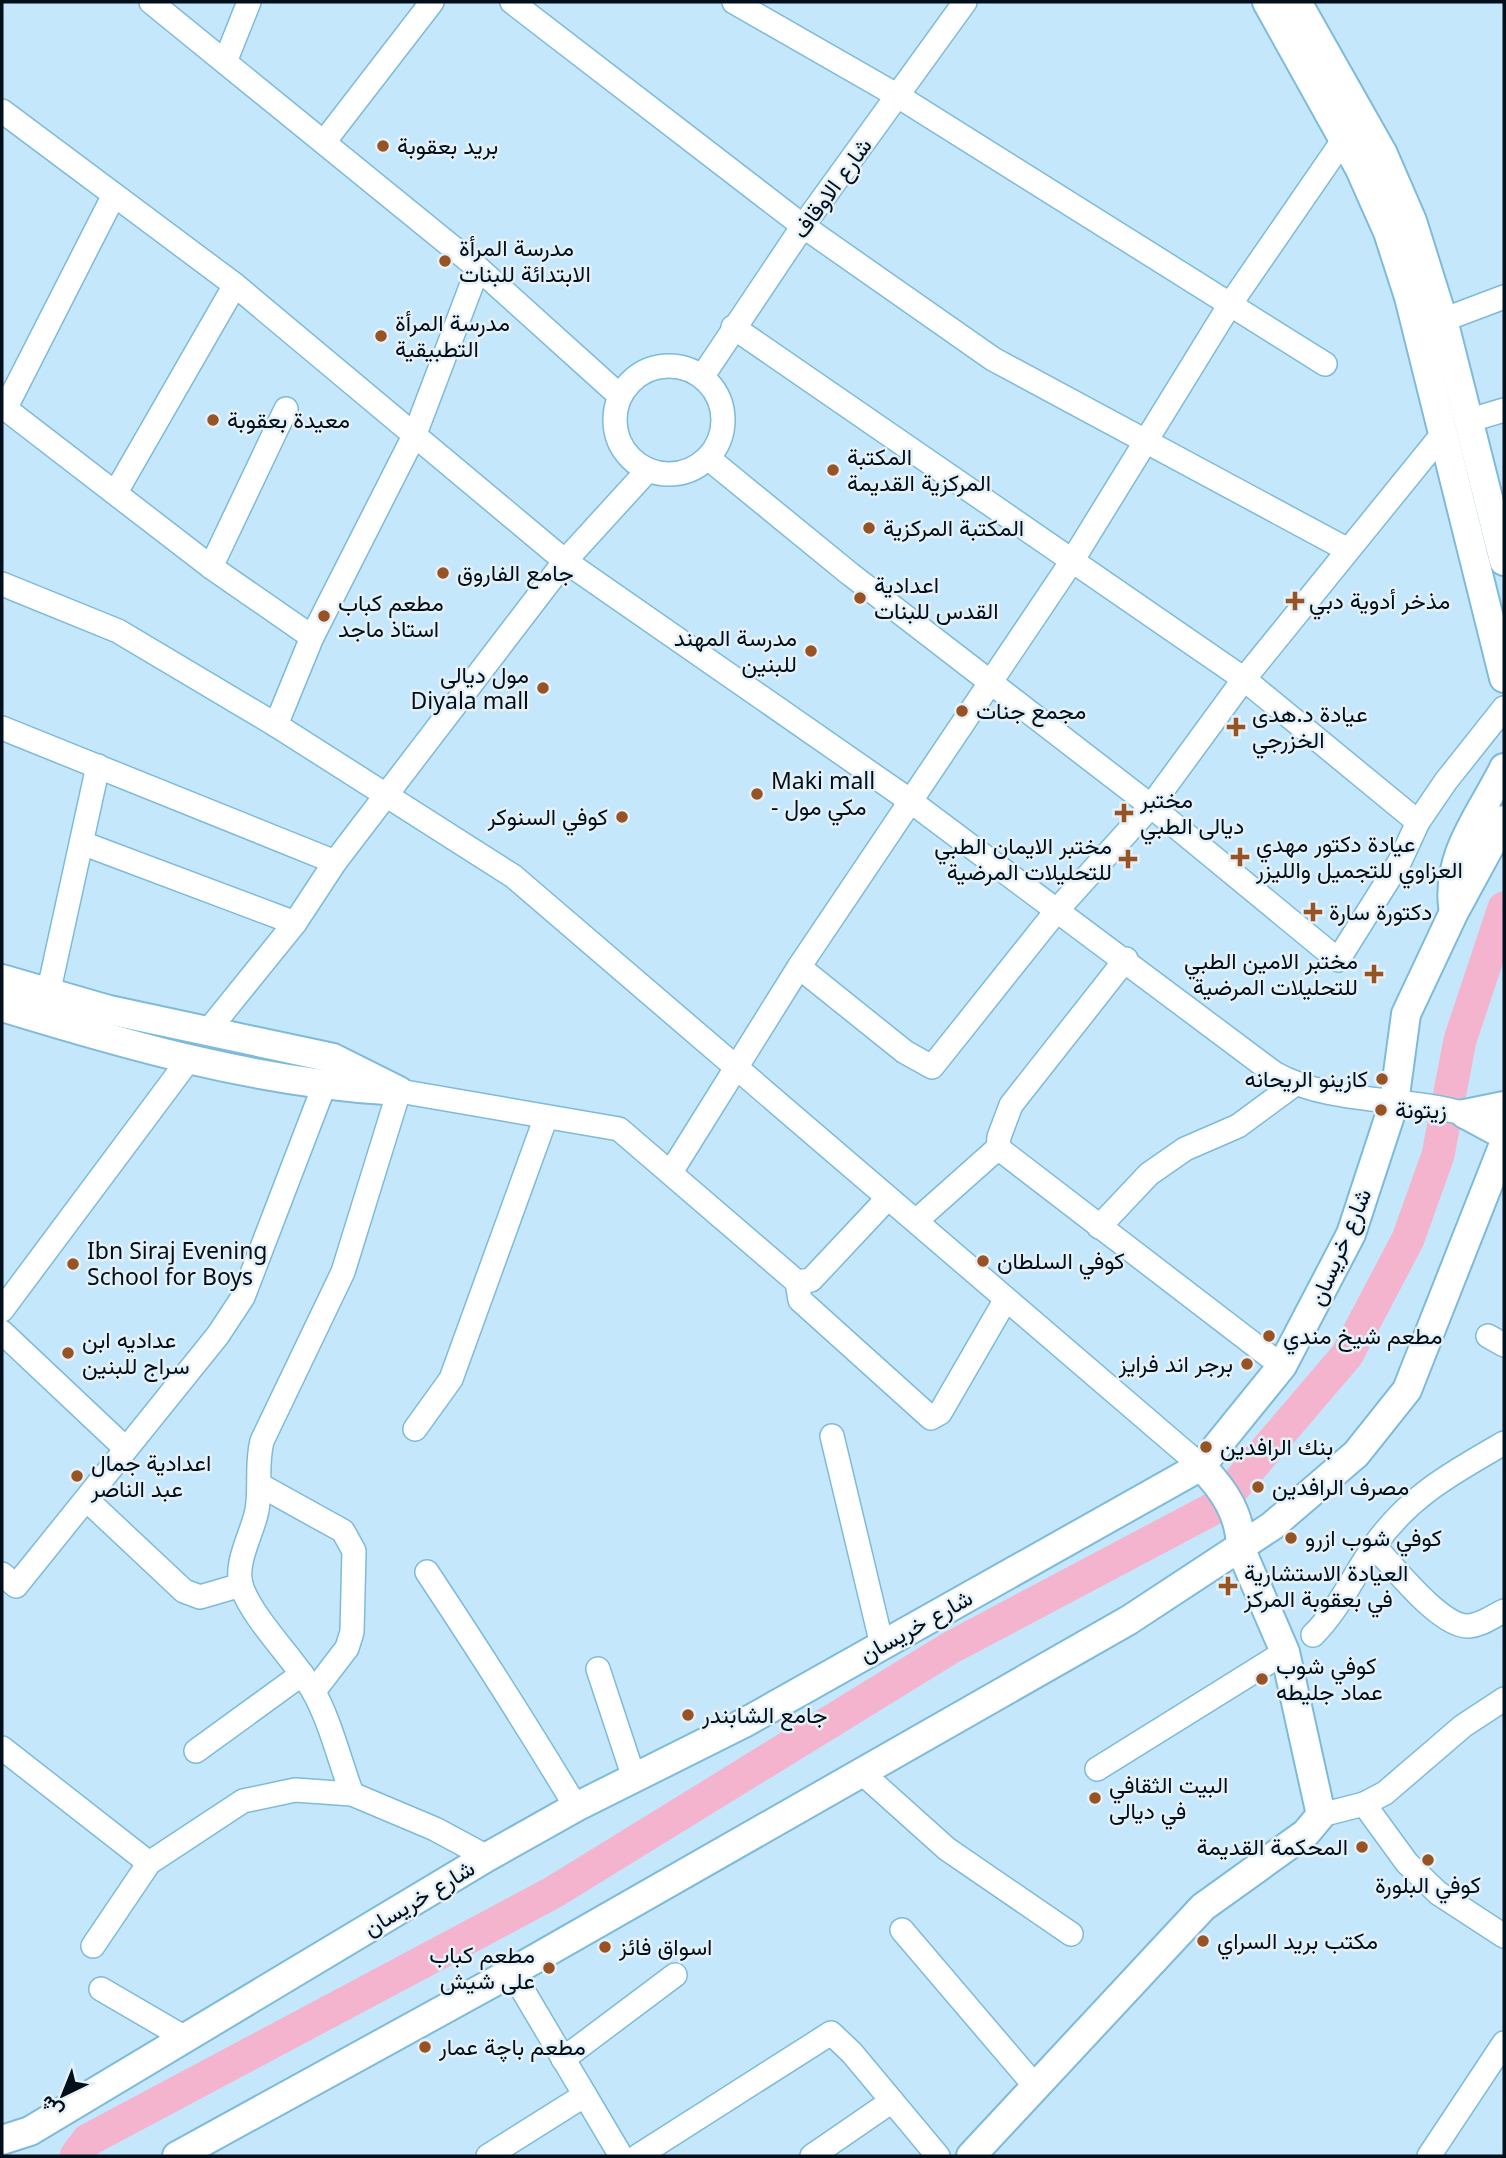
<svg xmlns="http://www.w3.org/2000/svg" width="1506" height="2158" font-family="'Noto Sans',Vazirmatn,sans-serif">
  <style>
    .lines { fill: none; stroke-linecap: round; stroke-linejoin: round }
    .river { stroke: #f4b4ce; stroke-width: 33 }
    .minor-casing { stroke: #7ebada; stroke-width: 26 }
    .tertiary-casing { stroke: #7ebada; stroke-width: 32 }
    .minor { stroke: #fff; stroke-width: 23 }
    .tertiary { stroke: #fff; stroke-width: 28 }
    .poi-dot { fill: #975324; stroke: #e5f1f7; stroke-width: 2.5 }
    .labels { text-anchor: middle; stroke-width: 5; stroke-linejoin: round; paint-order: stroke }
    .poi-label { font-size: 23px; fill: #000f1b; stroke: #e5f1f7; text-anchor: start }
    .street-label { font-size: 23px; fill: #000f1b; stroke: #e5f1f7 }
  </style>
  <rect width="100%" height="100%" fill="#c4e7fb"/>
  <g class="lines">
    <polyline class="river" points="76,2156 88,2140 552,1893 950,1648 1218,1506 1347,1355 1408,1239 1438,1155 1460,1040 1504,908"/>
    <g class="minor-casing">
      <g id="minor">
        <polyline points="151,2 478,268 620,396"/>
        <polyline points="512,2 803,226 993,359 1346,549"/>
        <polyline points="734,2 898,96 1325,364"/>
        <polyline points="225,62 249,2"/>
        <path d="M2 111 235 285 565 561 909 800 1274 1073C1331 1105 1404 1096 1465 1114"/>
        <polyline points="324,142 432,2"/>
        <polyline points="1443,320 1504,297"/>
        <polyline points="733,327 1244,679 1418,822"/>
        <circle cx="669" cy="420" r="54"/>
        <polyline points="702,377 803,226 965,2"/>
        <polyline points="2,406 211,567 312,637"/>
        <polyline points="5,409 114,195"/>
        <polyline points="1467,421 1504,410"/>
        <polyline points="708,458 850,574 1151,806 1338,960 1400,861 1418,822 1446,781 1504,708"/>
        <polyline points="116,492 235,285"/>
        <polyline points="211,567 286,409"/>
        <polyline points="2,584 118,631 276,725 513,876 1201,1466"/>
        <polyline points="276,725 312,637 415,434 478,268"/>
        <polyline points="2,728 335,862"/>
        <polyline points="82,843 295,923"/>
        <polyline points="799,967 905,1052 932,1067 1058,909 1151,806 1244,679 1441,436"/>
        <polyline points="48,994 98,766"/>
        <polyline points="207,1032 295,923 335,862 565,561 648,470"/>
        <polyline points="998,1148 1282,1366"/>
        <polyline points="671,1172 799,967 1072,561 1229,306 1344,139"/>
        <polyline points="916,1221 998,1148 999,1137 1011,1105 1126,959"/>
        <polyline points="1099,1227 1149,1174 1185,1149 1238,1126 1295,1084"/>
        <polyline points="797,1282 811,1280 887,1199"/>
        <polyline points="2,1310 190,1058"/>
        <polyline points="2,1332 125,1448"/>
        <polyline points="1488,1336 1504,1345"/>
        <polyline points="415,1429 451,1379 546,1117"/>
        <polyline points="832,1436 882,1645"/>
        <polyline points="260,1485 343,1531 354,1551 352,1632 347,1648 314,1691"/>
        <polyline points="87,1500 184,1591 200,1597 241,1585"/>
        <path d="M1374 1546C1393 1566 1441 1628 1469 1626 1482 1625 1493 1616 1504 1611"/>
        <path d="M427 1572C478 1649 528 1727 576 1807"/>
        <polyline points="2,1574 16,1586 218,1335 243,1297 324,1086"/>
        <path d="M1313 1635C1340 1608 1353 1576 1374 1546 1409 1496 1452 1473 1504 1443"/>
        <polyline points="598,1669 634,1778"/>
        <polyline points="2,1748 149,1863"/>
        <polyline points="196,1751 302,1674"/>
        <polyline points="1097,1769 1285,1652"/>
        <polyline points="860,1771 947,1849 1071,1934"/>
        <path d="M352 1794C340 1762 329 1717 312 1689 293 1658 254 1620 242 1588 233 1564 253 1533 257 1510 261 1487 256 1464 262 1441L343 1272 399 1091 619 1129 797 1282 800 1300 931 1418 940 1413 1006 1299"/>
        <polyline points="1364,1804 1407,1863 1438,1893 1504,1936"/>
        <polyline points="1321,1815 1364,1804 1385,1793 1463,1726 1504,1699"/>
        <polyline points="902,1930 1035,2086"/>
        <polyline points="93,1946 149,1863 243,1801 295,1790 352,1794 435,1829 487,1857"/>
        <polyline points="512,1972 621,2156"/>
        <polyline points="101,1989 185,2038"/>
        <polyline points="563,2059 675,1975"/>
        <polyline points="488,2156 585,2095"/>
        <polyline points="638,2156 831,2033 852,2053 938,2156"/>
        <polyline points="812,2156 892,2101"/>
        <polyline points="1429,2156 1504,2043"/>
      </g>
    </g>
    <g class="tertiary-casing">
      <g id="tertiary">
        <polyline points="1267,2 1360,169 1388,232 1409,297 1504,678"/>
        <polyline points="1297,2 1383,154 1412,221 1443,320 1504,561"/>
        <path d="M1453 906C1447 853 1482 813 1504 768"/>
        <polyline points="2,979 109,1010 333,1058 399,1091"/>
        <path d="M2 1007C126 1045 256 1082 386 1090"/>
        <polyline points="1465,1114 1504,1135"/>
        <polyline points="1465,1114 1504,1106"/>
        <polyline points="2,2140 30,2131 487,1857 576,1807 744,1723 1201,1466 1282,1366 1351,1234 1394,1103 1406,1014 1454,912 1504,820"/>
        <polyline points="177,2156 512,1972 1129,1620 1272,1526 1356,1454 1407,1390 1504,1144"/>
        <path d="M971 2156 1203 1907 1306 1833 1321 1815 1285 1652 1241 1550C1241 1515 1225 1491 1201 1466"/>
      </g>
    </g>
    <use href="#minor" class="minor"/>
    <use href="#tertiary" class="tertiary"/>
  </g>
  <g class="poi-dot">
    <circle cx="383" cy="146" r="7"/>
    <circle cx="445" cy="261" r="7"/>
    <circle cx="381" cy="336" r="7"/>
    <circle cx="213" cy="420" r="7"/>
    <circle cx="833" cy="470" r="7"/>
    <circle cx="869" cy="528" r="7"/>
    <circle cx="443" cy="573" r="7"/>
    <circle cx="860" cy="598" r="7"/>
    <path d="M1291.5 590.5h7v7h7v7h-7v7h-7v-7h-7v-7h7z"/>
    <circle cx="324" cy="616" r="7"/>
    <circle cx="811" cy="651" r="7"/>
    <circle cx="543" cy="688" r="7"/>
    <circle cx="962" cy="711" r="7"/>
    <path d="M1232.5 716.5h7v7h7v7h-7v7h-7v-7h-7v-7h7z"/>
    <circle cx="757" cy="794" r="7"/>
    <path d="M1120.5 802.5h7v7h7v7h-7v7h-7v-7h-7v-7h7z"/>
    <circle cx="622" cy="817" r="7"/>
    <path d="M1236.5 846.5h7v7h7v7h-7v7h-7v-7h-7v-7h7z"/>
    <path d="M1124.5 848.5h7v7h7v7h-7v7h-7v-7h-7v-7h7z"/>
    <path d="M1309.5 901.5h7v7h7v7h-7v7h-7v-7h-7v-7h7z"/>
    <path d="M1370.5 963.5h7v7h7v7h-7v7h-7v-7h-7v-7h7z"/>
    <circle cx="1382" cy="1079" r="7"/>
    <circle cx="1381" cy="1110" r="7"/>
    <circle cx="983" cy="1261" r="7"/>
    <circle cx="73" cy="1264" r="7"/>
    <circle cx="1269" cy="1336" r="7"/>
    <circle cx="68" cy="1353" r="7"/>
    <circle cx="1247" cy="1364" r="7"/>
    <circle cx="1206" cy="1447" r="7"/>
    <circle cx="77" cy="1476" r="7"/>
    <circle cx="1258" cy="1487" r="7"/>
    <circle cx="1291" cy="1538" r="7"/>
    <path d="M1224.5 1575.5h7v7h7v7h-7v7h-7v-7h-7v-7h7z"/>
    <circle cx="1262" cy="1679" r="7"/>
    <circle cx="688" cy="1715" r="7"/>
    <circle cx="1095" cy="1798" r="7"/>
    <circle cx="1362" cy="1847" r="7"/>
    <circle cx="1428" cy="1860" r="7"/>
    <circle cx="1203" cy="1941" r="7"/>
    <circle cx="605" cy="1947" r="7"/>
    <circle cx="549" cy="1968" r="7"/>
    <circle cx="425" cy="2047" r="7"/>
  </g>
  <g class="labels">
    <g class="poi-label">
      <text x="397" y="154">بريد بعقوبة</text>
      <text x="459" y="256">مدرسة المرأة<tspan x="459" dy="26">الابتدائة للبنات</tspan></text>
      <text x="395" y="331">مدرسة المرأة<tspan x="395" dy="26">التطبيقية</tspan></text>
      <text x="227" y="428">معيدة بعقوبة</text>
      <text x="847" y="465">المكتبة<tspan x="847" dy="26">المركزية القديمة</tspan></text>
      <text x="883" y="536">المكتبة المركزية</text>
      <text x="457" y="581">جامع الفاروق</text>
      <text x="874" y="593">اعدادية<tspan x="874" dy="26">القدس للبنات</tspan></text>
      <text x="1309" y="609">مذخر أدوية دبي</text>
      <text x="338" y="611">مطعم كباب<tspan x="338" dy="26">استاذ ماجد</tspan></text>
      <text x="797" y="646" text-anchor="end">مدرسة المهند<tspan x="797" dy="26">للبنين</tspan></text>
      <text x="529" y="683" text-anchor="end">مول ديالى<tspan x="529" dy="26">Diyala mall</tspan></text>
      <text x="976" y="719">مجمع جنات</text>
      <text x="1252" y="722">عيادة د.هدى<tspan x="1252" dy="26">الخزرجي</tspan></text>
      <text x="771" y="789">Maki mall<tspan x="771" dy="26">- مكي مول</tspan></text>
      <text x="1140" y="808">مختبر<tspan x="1140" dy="26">ديالى الطبي</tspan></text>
      <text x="608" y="825" text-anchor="end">كوفي السنوكر</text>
      <text x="1256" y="852">عيادة دكتور مهدي<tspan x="1256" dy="26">العزاوي للتجميل والليزر</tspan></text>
      <text x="1112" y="854" text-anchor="end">مختبر الايمان الطبي<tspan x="1112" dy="26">للتحليلات المرضية</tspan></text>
      <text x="1329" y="920">دكتورة سارة</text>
      <text x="1358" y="969" text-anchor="end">مختبر الامين الطبي<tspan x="1358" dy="26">للتحليلات المرضية</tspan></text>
      <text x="1368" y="1087" text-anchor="end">كازينو الريحانه</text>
      <text x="1395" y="1118">زيتونة</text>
      <text x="87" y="1259">Ibn Siraj Evening<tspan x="87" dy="26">School for Boys</tspan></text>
      <text x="997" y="1269">كوفي السلطان</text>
      <text x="1283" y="1344">مطعم شيخ مندي</text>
      <text x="82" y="1348">عداديه ابن<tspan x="82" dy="26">سراج للبنين</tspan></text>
      <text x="1233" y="1372" text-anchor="end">برجر اند فرايز</text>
      <text x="1220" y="1455">بنك الرافدين</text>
      <text x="91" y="1471">اعدادية جمال<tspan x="91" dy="26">عبد الناصر</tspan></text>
      <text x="1272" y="1495">مصرف الرافدين</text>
      <text x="1305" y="1546">كوفي شوب ازرو</text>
      <text x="1244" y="1581">العيادة الاستشارية<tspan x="1244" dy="26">في بعقوبة المركز</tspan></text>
      <text x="1276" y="1674">كوفي شوب<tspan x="1276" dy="26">عماد جليطه</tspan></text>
      <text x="702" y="1723">جامع الشابندر</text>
      <text x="1109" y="1793">البيت الثقافي<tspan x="1109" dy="26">في ديالى</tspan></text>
      <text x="1348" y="1855" text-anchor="end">المحكمة القديمة</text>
      <text x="1428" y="1893" text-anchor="middle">كوفي البلورة</text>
      <text x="1217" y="1949">مكتب بريد السراي</text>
      <text x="619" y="1955">اسواق فائز</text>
      <text x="535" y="1963" text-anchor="end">مطعم كباب<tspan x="535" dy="26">على شيش</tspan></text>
      <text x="439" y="2055">مطعم باچة عمار</text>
    </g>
    <g class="street-label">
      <text transform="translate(832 188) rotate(-54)" y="8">شارع الاوقاف</text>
      <text transform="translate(1340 1247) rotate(-67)" y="8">شارع خريسان</text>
      <text transform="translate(916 1626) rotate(-29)" y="8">شارع خريسان</text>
      <text transform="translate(419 1898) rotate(-31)" y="8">شارع خريسان</text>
    </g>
  </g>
  <rect width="1506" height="2158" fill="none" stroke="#000f1b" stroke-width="7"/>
  <g transform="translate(63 2095) rotate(223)" stroke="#e5f1f7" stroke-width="5" paint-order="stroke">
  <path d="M0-5L12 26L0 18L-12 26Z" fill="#000f1b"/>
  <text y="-10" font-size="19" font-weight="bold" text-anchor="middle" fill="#000f1b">ش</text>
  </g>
</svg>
